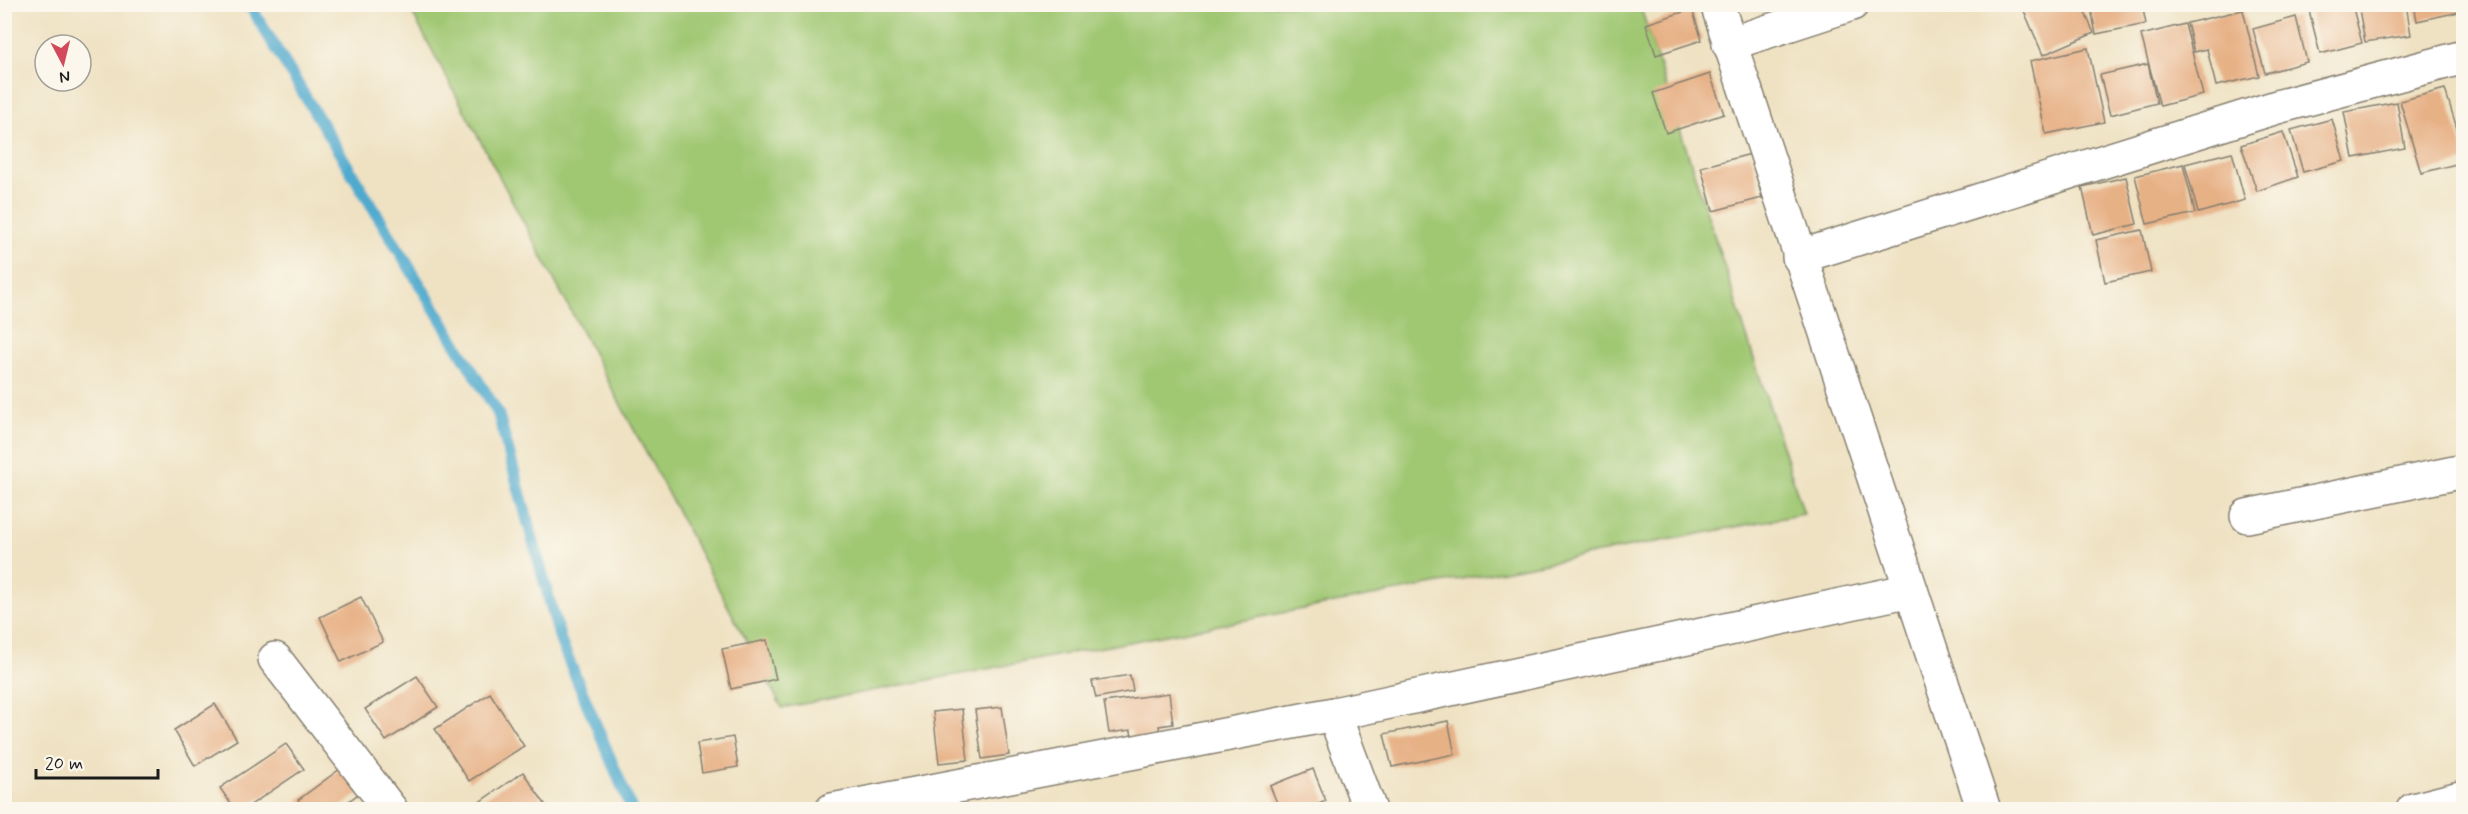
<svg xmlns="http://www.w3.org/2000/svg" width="2468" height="814" font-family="Mynerve,sans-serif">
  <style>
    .green { fill: #a0c873; stroke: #5e7248; stroke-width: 1.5 }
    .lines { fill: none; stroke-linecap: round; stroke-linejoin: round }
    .stream { stroke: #50aace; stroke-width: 12 }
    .building { fill: #e7b186 }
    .minor-casing { stroke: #867f70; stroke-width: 36 }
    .minor { stroke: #fff; stroke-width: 33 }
  </style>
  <rect width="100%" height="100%" fill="#fbf7ec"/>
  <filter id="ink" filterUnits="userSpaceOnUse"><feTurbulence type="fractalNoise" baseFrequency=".0167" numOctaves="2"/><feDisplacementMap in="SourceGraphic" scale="12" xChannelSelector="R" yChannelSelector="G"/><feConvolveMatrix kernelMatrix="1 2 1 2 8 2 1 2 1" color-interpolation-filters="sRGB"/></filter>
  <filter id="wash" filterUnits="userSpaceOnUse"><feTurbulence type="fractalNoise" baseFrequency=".008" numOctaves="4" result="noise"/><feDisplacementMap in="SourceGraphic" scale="24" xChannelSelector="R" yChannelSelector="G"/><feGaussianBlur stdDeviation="1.35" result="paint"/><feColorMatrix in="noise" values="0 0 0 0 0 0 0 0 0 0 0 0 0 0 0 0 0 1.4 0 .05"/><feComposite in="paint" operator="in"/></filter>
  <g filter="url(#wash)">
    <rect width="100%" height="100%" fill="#efe2c3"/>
    <polygon class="green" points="408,5 1640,5 1804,514 782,708"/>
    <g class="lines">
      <polyline class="stream" points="249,4 498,413 561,642 632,810"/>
    </g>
    <g id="blocks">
      <g class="building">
        <polygon points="2021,4 2081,4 2094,33 2043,55"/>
        <polygon points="2090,4 2142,4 2146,24 2096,34"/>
        <polygon points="2332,4 2352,4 2362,43 2320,54 2309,10"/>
        <polygon points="2358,4 2406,4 2411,35 2365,42"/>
        <polygon points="2414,4 2464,4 2464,11 2417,21"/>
        <polygon points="1692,9 1702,40 1656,55 1646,24"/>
        <polygon points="2243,10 2259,76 2216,86 2207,49 2194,52 2187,23"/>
        <polygon points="2296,17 2307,62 2265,73 2253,29"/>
        <polygon points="2185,24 2203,95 2160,106 2141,35"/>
        <polygon points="2088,48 2104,122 2046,134 2030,61"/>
        <polygon points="2148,64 2157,103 2110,115 2100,75"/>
        <polygon points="1710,74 1724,114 1666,133 1653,93"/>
        <polygon points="2445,89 2464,152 2464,162 2421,173 2400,101"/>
        <polygon points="2397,102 2405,148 2353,158 2344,112"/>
        <polygon points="2332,119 2344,161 2303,172 2291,130"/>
        <polygon points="2283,132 2298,177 2257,191 2241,145"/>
        <polygon points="2232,152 2245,200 2198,213 2185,164"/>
        <polygon points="1751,154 1762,198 1713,211 1701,167"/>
        <polygon points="2183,164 2195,213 2147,224 2135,176"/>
        <polygon points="2126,177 2137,224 2093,235 2082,187"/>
        <polygon points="2142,230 2151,272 2105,282 2096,240"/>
        <polygon points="361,597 383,642 341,662 320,617"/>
        <polygon points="767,640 776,679 731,689 722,649"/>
        <polygon points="1130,675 1133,691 1096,698 1092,681"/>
        <polygon points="417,676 438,707 386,741 365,709"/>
        <polygon points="490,693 524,746 469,781 435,729"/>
        <polygon points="1169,693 1173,724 1159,726 1160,736 1132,740 1131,730 1109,733 1104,702"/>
        <polygon points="215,704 237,740 195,766 174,730"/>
        <polygon points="1002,707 1009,755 982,759 975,710"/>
        <polygon points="962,709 968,760 939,763 933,712"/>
        <polygon points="1448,721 1455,754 1392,767 1384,734"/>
        <polygon points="733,737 738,767 702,773 697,743"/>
        <polygon points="286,744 304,769 243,810 235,810 220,788"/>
        <polygon points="344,766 362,791 337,810 305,810 298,800"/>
        <polygon points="1313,769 1326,801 1304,810 1280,810 1270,786"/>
        <polygon points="523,772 549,810 478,810 475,805"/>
      </g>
    </g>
  </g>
  <g filter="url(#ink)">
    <use href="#blocks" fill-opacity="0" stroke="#867f70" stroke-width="1.5"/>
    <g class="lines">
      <g class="minor-casing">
        <g id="minor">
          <polyline points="1717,4 1984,810"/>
          <polyline points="1729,44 1852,4"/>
          <polyline points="1799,257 2277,107 2464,57"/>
          <polyline points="2247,516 2464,471"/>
          <polyline points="275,659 391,810"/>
          <polyline points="1334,714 1370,810"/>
          <polyline points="832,810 1334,714 1911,590"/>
          <polyline points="2413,810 2464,797"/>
        </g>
      </g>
      <use href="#minor" class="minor"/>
    </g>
  </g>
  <rect width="2468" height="814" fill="none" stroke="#fbf7ec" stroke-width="24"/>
  <g transform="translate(63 63) rotate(173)"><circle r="28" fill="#fbf7ec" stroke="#a29f99" stroke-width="1.5"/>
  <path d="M0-4.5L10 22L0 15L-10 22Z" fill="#d1495b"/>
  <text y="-9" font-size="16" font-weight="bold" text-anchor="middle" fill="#1c1c1c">N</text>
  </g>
  <path d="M36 769v9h122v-9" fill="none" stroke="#1c1c1c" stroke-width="3"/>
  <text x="45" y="769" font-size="18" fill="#1c1c1c" stroke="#fbf7ec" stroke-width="4.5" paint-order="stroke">20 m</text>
</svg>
